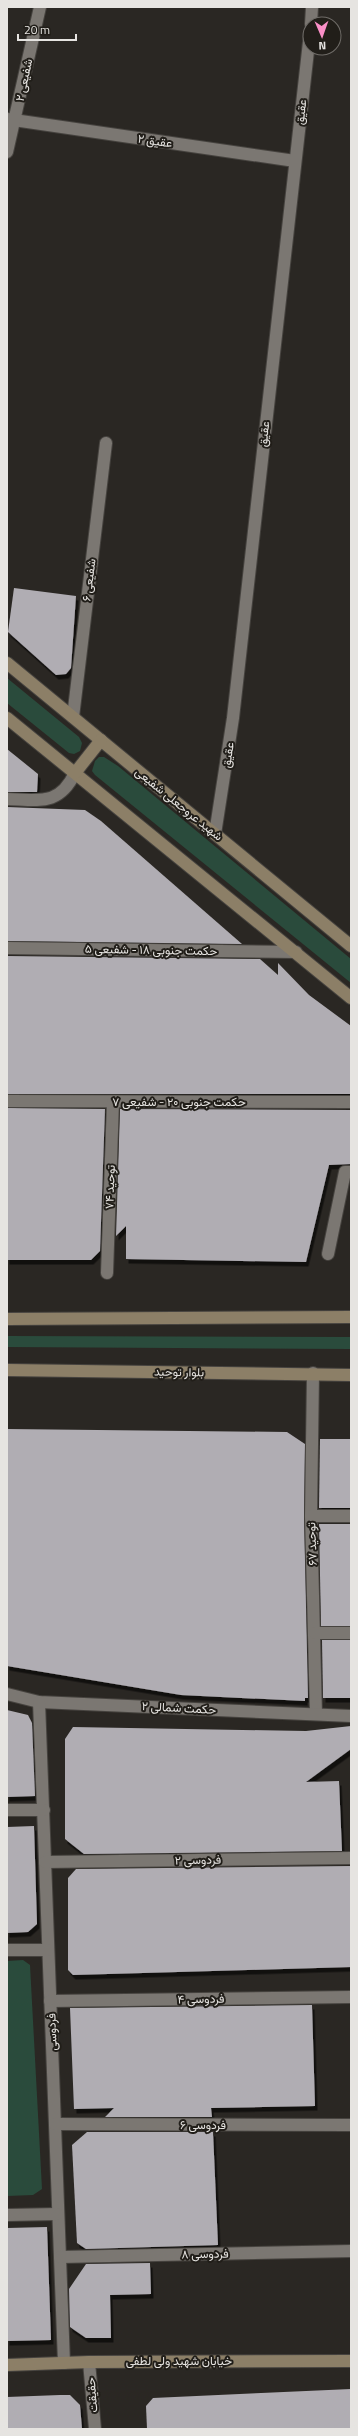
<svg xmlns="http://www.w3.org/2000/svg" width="358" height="2436" font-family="'Titillium Web',Vazirmatn,sans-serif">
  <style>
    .green { fill: #2a4b3c }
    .building { fill: #b0adb3; filter: url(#shadow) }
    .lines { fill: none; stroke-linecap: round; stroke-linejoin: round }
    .street-casing { stroke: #46433f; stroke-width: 14 }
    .secondary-casing { stroke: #46433f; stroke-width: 14 }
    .street { stroke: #7b7772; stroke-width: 12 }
    .secondary { stroke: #8c7f67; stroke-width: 12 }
    .labels { text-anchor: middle; stroke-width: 4; stroke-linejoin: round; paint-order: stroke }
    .street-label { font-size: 12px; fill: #e6e4e1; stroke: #211e19 }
  </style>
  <defs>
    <filter id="shadow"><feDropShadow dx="2.5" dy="4.5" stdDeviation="0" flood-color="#0009"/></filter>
  </defs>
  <rect width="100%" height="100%" fill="#2a2723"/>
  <g class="green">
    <polygon points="7,678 79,737 82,743 80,751 74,754 69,753 7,703"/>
    <polygon points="99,757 104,757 118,766 351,959 351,983 95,775 92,771 95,761"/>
    <polygon points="7,1336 351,1337 351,1349 7,1347"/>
    <polygon points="23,1960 30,1965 42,2189 33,2195 7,2196 7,1961"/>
  </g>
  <g class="building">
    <polygon points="14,588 76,596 71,668 66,674 56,675 8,632"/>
    <polygon points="7,749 38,774 37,792 7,792"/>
    <polygon points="7,807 85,810 101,821 242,944 7,941"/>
    <polygon points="7,956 260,959 278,975 278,963 309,995 351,1026 351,1094 7,1094"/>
    <polygon points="7,1108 105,1109 100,1251 91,1260 7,1260"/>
    <polygon points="120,1109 351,1110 351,1164 329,1165 306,1262 126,1259 126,1226 116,1236"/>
    <polygon points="7,1429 287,1432 305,1444 304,1516 308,1698 305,1698 305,1701 181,1695 7,1666"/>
    <polygon points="320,1439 351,1439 351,1508 319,1508"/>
    <polygon points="319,1524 351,1524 351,1626 321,1626"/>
    <polygon points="322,1640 351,1640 351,1698 323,1698"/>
    <polygon points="7,1710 28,1715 32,1723 35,1796 7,1797"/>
    <polygon points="351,1726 351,1749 306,1782 339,1781 342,1851 84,1854 65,1839 65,1739 73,1727 306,1731"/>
    <polygon points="34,1826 37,1924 28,1932 7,1933 7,1827"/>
    <polygon points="351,1866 351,1967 73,1975 68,1970 68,1878 76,1869"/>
    <polygon points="312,2005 315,2106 211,2108 212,2117 105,2117 114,2108 74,2109 70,2008"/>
    <polygon points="87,2132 213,2132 218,2245 86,2249 77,2243 72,2145"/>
    <polygon points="47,2227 51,2340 7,2341 7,2228"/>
    <polygon points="150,2263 151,2294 110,2295 111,2338 86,2338 70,2327 69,2289 86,2264"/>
    <polygon points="351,2389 351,2429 147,2429 146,2406 153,2398"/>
    <polygon points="60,2395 70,2395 80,2405 82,2429 7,2429 7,2397"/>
  </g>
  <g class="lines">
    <g class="street-casing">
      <g id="street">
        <polyline points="311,24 312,7"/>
        <polyline points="7,119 295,161"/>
        <polyline points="7,152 40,7"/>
        <polyline points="73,717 106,443"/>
        <path d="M7 799C40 800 59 806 75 773"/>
        <polyline points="215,834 233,718 310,33"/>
        <polyline points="7,948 296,952"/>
        <polyline points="7,1101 351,1102"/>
        <polyline points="328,1254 345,1172 351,1172"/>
        <polyline points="107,1273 113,1102"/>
        <polyline points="313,1373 311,1516 316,1714"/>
        <polyline points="311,1516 351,1516"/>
        <polyline points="315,1633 351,1633"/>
        <polyline points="7,1694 39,1702 351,1716"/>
        <polyline points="39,1702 64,2363"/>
        <polyline points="7,1810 44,1810"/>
        <polyline points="45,1862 351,1858"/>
        <polyline points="7,1950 48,1950"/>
        <polyline points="50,2001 351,1997"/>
        <polyline points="55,2124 351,2125"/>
        <polyline points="7,2215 57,2214"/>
        <polyline points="60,2257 351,2251"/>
        <polyline points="89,2362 95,2429"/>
      </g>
    </g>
    <g class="secondary-casing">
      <g id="secondary">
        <polyline points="7,663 351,946"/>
        <polyline points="7,718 351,998"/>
        <polyline points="75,773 101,740"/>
        <polyline points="7,1319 351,1317"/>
        <polyline points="7,1370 351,1375"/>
        <polyline points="7,2365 89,2362 351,2361"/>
      </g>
    </g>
    <use href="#street" class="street"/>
    <use href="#secondary" class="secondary"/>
  </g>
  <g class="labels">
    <g class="street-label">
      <text transform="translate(24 80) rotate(-78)" y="4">شفیعی ۲</text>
      <text transform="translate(301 112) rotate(-83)" y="4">عقیق</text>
      <text transform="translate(155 141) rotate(8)" y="4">عقیق ۲</text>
      <text transform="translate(264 434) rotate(-84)" y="4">عقیق</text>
      <text transform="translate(89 580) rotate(-83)" y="4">شفیعی ۶</text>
      <text transform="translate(228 755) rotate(-81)" y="4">عقیق</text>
      <text transform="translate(179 804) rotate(39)" y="4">شهید عروجعلی شفیعی</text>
      <text transform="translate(151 950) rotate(1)" y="4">حکمت جنوبی ۱۸ - شفیعی ۵</text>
      <text x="179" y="1106">حکمت جنوبی ۲۰ - شفیعی ۷</text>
      <text transform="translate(110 1187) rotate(-88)" y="4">توحید ۷۴</text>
      <text transform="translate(179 1372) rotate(1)" y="4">بلوار توحید</text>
      <text transform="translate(312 1544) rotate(-92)" y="4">توحید ۶۷</text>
      <text transform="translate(179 1708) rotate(3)" y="4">حکمت شمالی ۲</text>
      <text transform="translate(198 1860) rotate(-1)" y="4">فردوسی ۲</text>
      <text transform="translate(201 1999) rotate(-1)" y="4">فردوسی ۴</text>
      <text transform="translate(52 2032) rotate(-92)" y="4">فردوسی</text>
      <text x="203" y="2129">فردوسی ۶</text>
      <text transform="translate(205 2254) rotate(-1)" y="4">فردوسی ۸</text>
      <text x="179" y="2365">خیابان شهید ولی لطفی</text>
      <text transform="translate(92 2395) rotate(-95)" y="4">حقیقت</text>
    </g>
  </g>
  <rect width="358" height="2436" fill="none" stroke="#e6e4e1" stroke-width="16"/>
  <g transform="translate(322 36) rotate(178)"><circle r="19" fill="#211e19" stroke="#706d69"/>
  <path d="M0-3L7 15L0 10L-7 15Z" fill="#fa8fc7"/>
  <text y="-6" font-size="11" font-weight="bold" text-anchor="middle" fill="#e6e4e1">N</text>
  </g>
  <path d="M18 34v6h58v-6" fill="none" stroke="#e6e4e1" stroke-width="2"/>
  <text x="24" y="34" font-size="12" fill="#e6e4e1" stroke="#211e19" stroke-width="3" paint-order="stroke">20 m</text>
</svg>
